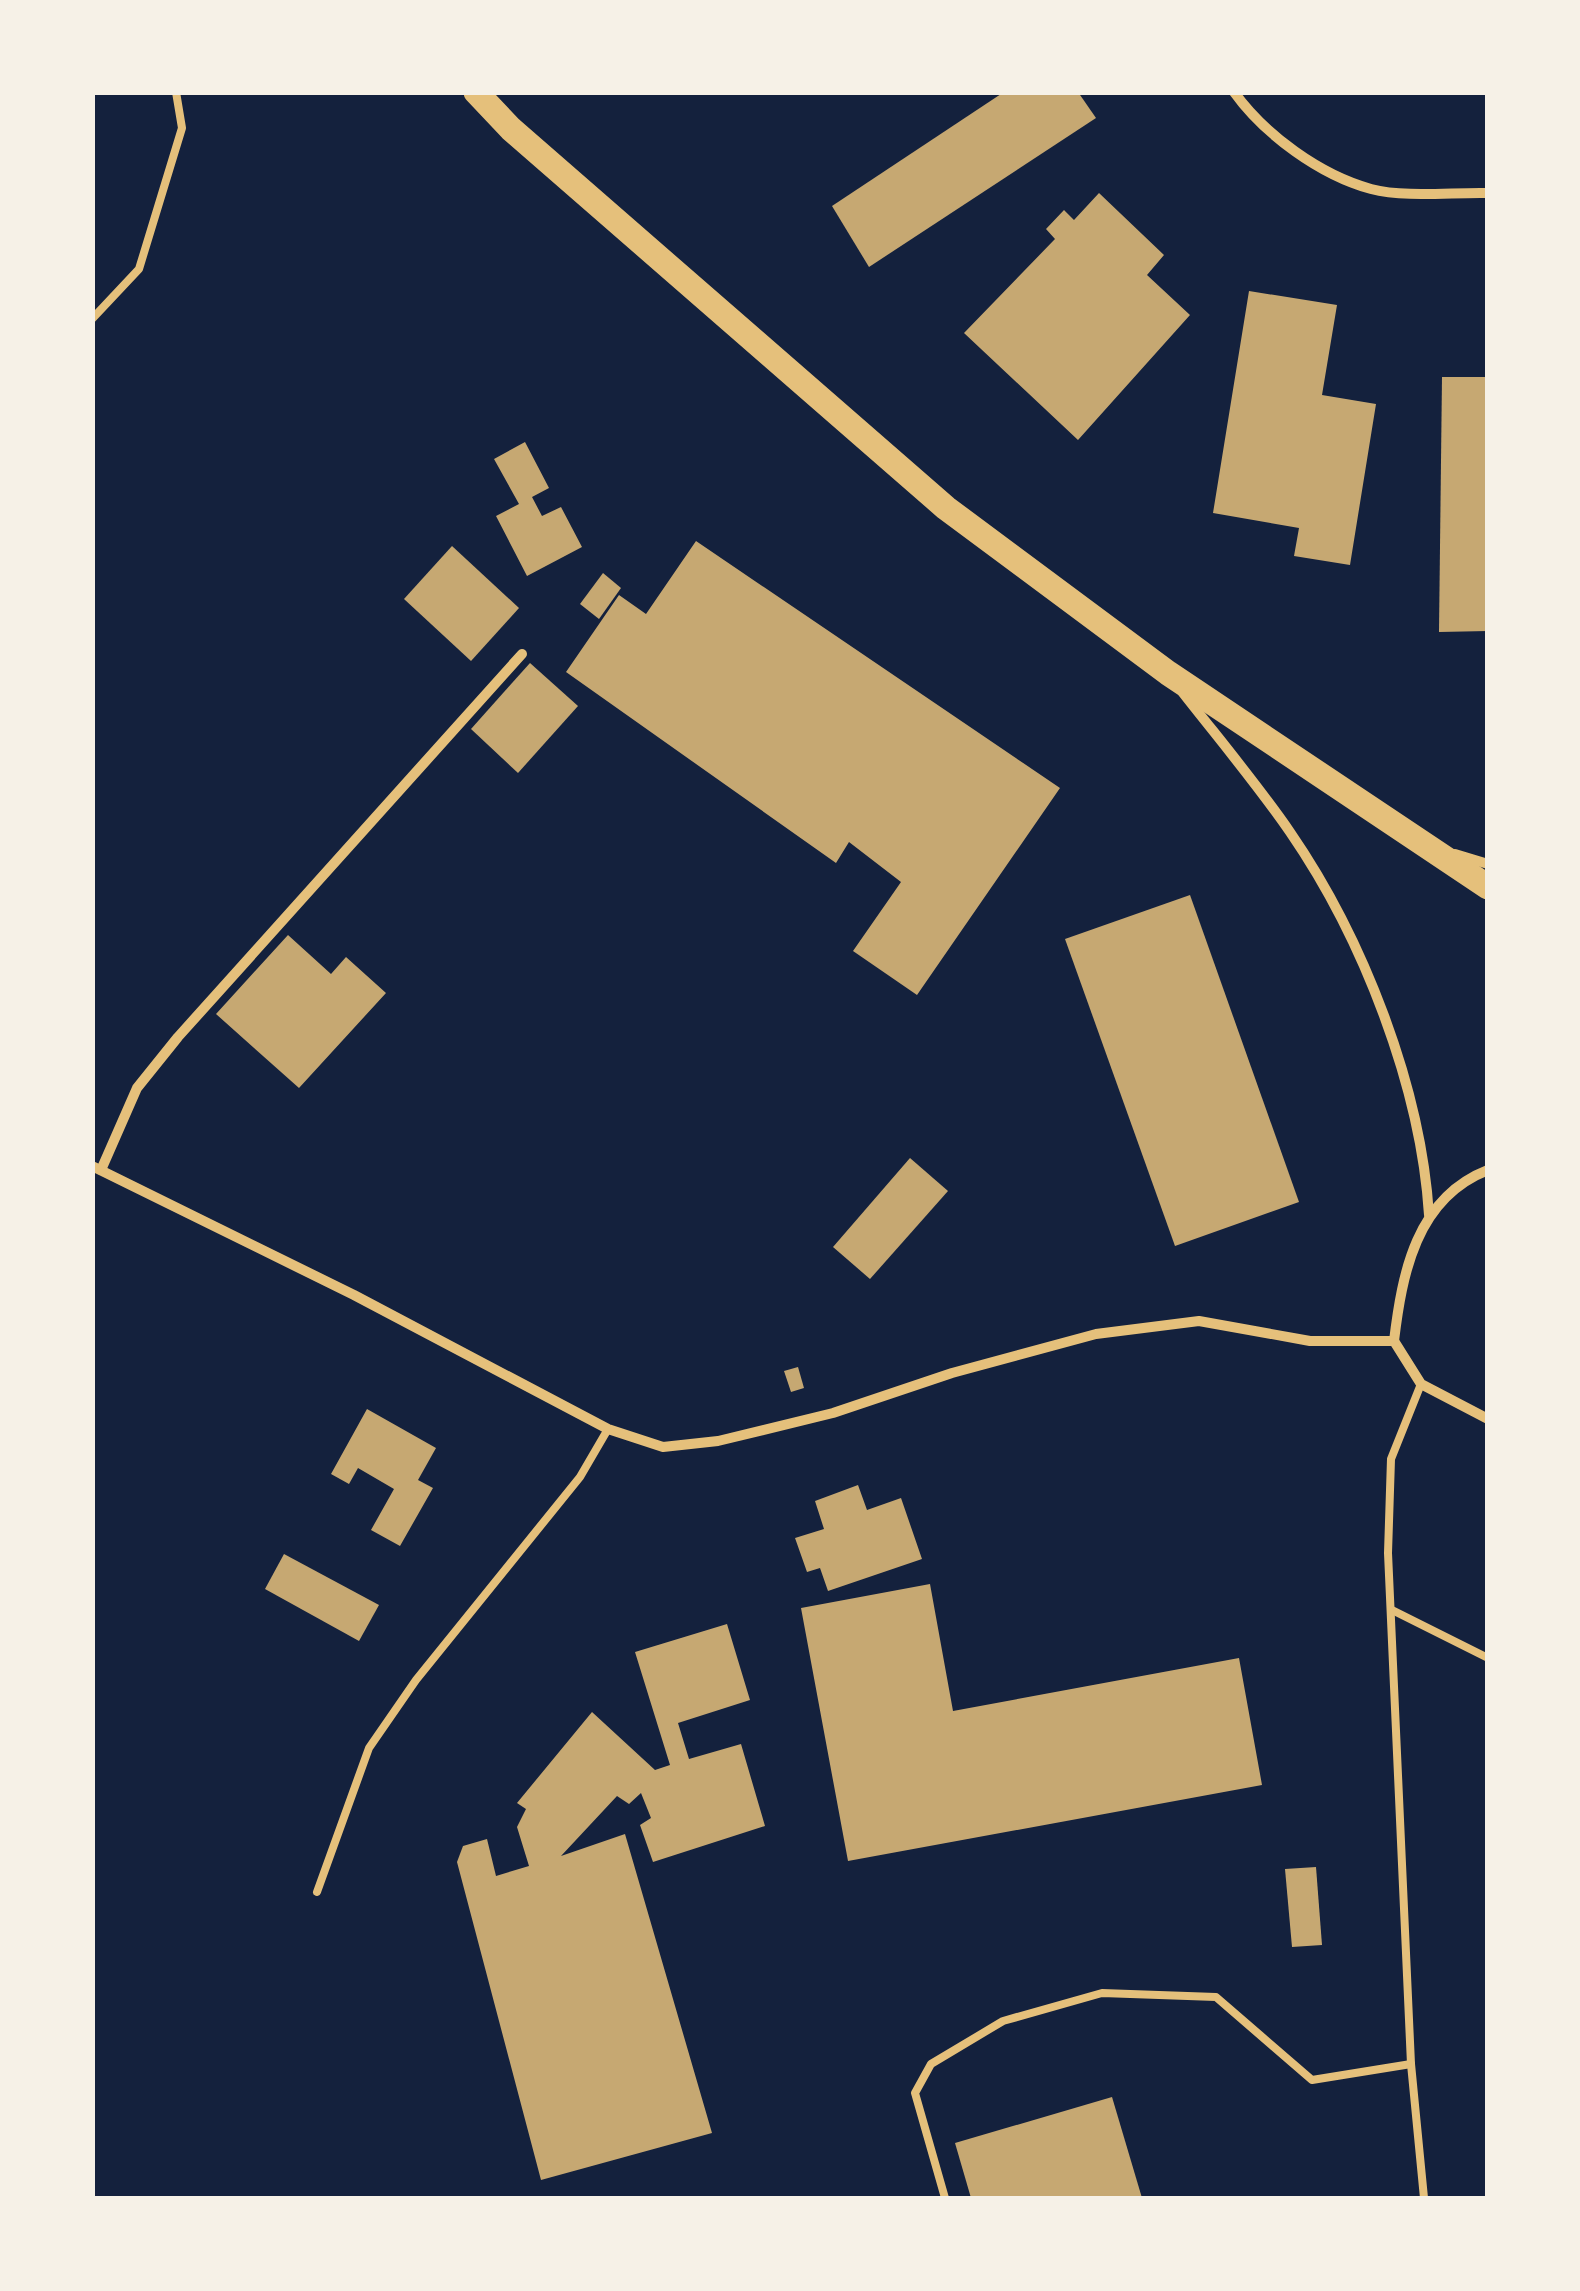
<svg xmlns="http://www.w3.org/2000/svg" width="1580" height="2291" font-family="'Nunito Sans',sans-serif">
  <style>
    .building { fill: #c6a872 }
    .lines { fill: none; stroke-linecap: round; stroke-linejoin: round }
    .service { stroke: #e5c07b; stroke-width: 8 }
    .minor { stroke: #e5c07b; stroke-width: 10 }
    .primary { stroke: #e5c07b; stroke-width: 25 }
  </style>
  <rect width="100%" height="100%" fill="#14213d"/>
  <g class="building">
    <polygon points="1004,92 1078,92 1096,118 869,267 832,206"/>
    <polygon points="1099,193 1164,255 1147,275 1190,315 1078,440 964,333 1055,239 1046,229 1064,210 1074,220"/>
    <polygon points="1249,291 1337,305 1322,395 1376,404 1350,565 1294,556 1299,528 1213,513"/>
    <polygon points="1442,377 1488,377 1488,631 1439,632"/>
    <polygon points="525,442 549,488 532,497 542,516 561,507 582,547 527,576 496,516 519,504 494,459"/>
    <polygon points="696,541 1060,788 917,995 853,951 901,882 849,842 836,863 566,672 619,595 646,614"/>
    <polygon points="452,546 519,608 471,661 404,599"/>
    <polygon points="603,573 621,588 599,619 580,604"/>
    <polygon points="530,663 578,706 518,773 471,729"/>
    <polygon points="1190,895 1299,1202 1175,1246 1065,939"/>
    <polygon points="288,935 331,974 346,957 386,993 299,1088 216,1014"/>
    <polygon points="910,1158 948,1191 870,1279 833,1247"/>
    <polygon points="798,1367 804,1388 791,1392 784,1371"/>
    <polygon points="367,1409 436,1448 418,1480 433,1488 400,1546 371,1530 394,1489 358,1468 349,1484 331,1474"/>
    <polygon points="858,1485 867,1510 901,1498 922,1559 828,1591 820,1568 807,1572 795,1538 824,1529 815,1501"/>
    <polygon points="284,1554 379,1605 359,1641 265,1589"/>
    <polygon points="930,1584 953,1711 1239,1658 1262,1785 848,1861 801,1608"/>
    <polygon points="727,1624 750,1700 678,1723 689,1759 741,1744 765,1826 653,1862 640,1825 651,1818 641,1793 629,1804 617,1796 561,1856 625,1834 712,2133 541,2180 457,1862 463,1846 487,1839 496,1876 529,1866 517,1827 526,1809 517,1803 592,1712 655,1770 670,1765 635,1652"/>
    <polygon points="1316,1867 1322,1945 1292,1947 1285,1869"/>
    <polygon points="1112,2097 1142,2198 971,2198 955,2143"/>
  </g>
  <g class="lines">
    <g class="service">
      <polyline points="92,319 139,269 182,128 176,92"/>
      <polyline points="1421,1384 1391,1459 1388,1553 1411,2064 1424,2198"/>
      <polyline points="1392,1610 1488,1658"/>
      <polyline points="317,1892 369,1748 416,1680 580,1477 608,1429"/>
      <polyline points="945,2198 915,2093 931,2064 1003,2021 1102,1993 1216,1997 1312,2080 1411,2064"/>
    </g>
    <g class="minor">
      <path d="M1234 92C1265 135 1320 175 1371 189 1406 198 1452 192 1488 193"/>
      <path d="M1183 693C1219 739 1257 784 1290 832 1363 938 1421 1087 1429 1215"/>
      <polyline points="1455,854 1488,864"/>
      <polyline points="92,1166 354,1295 608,1429 663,1447 718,1441 833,1413 952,1373 1096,1334 1199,1321 1310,1341 1394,1341"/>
      <polyline points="101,1170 137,1088 178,1037 522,654"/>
      <path d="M1394 1341C1402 1274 1416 1198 1488 1170"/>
      <polyline points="1394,1341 1421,1384 1488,1419"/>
    </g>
    <polyline class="primary" points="476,92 511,129 946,508 1168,673 1488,887"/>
  </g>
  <rect width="1580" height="2291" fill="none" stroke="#f6f1e7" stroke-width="190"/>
</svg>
